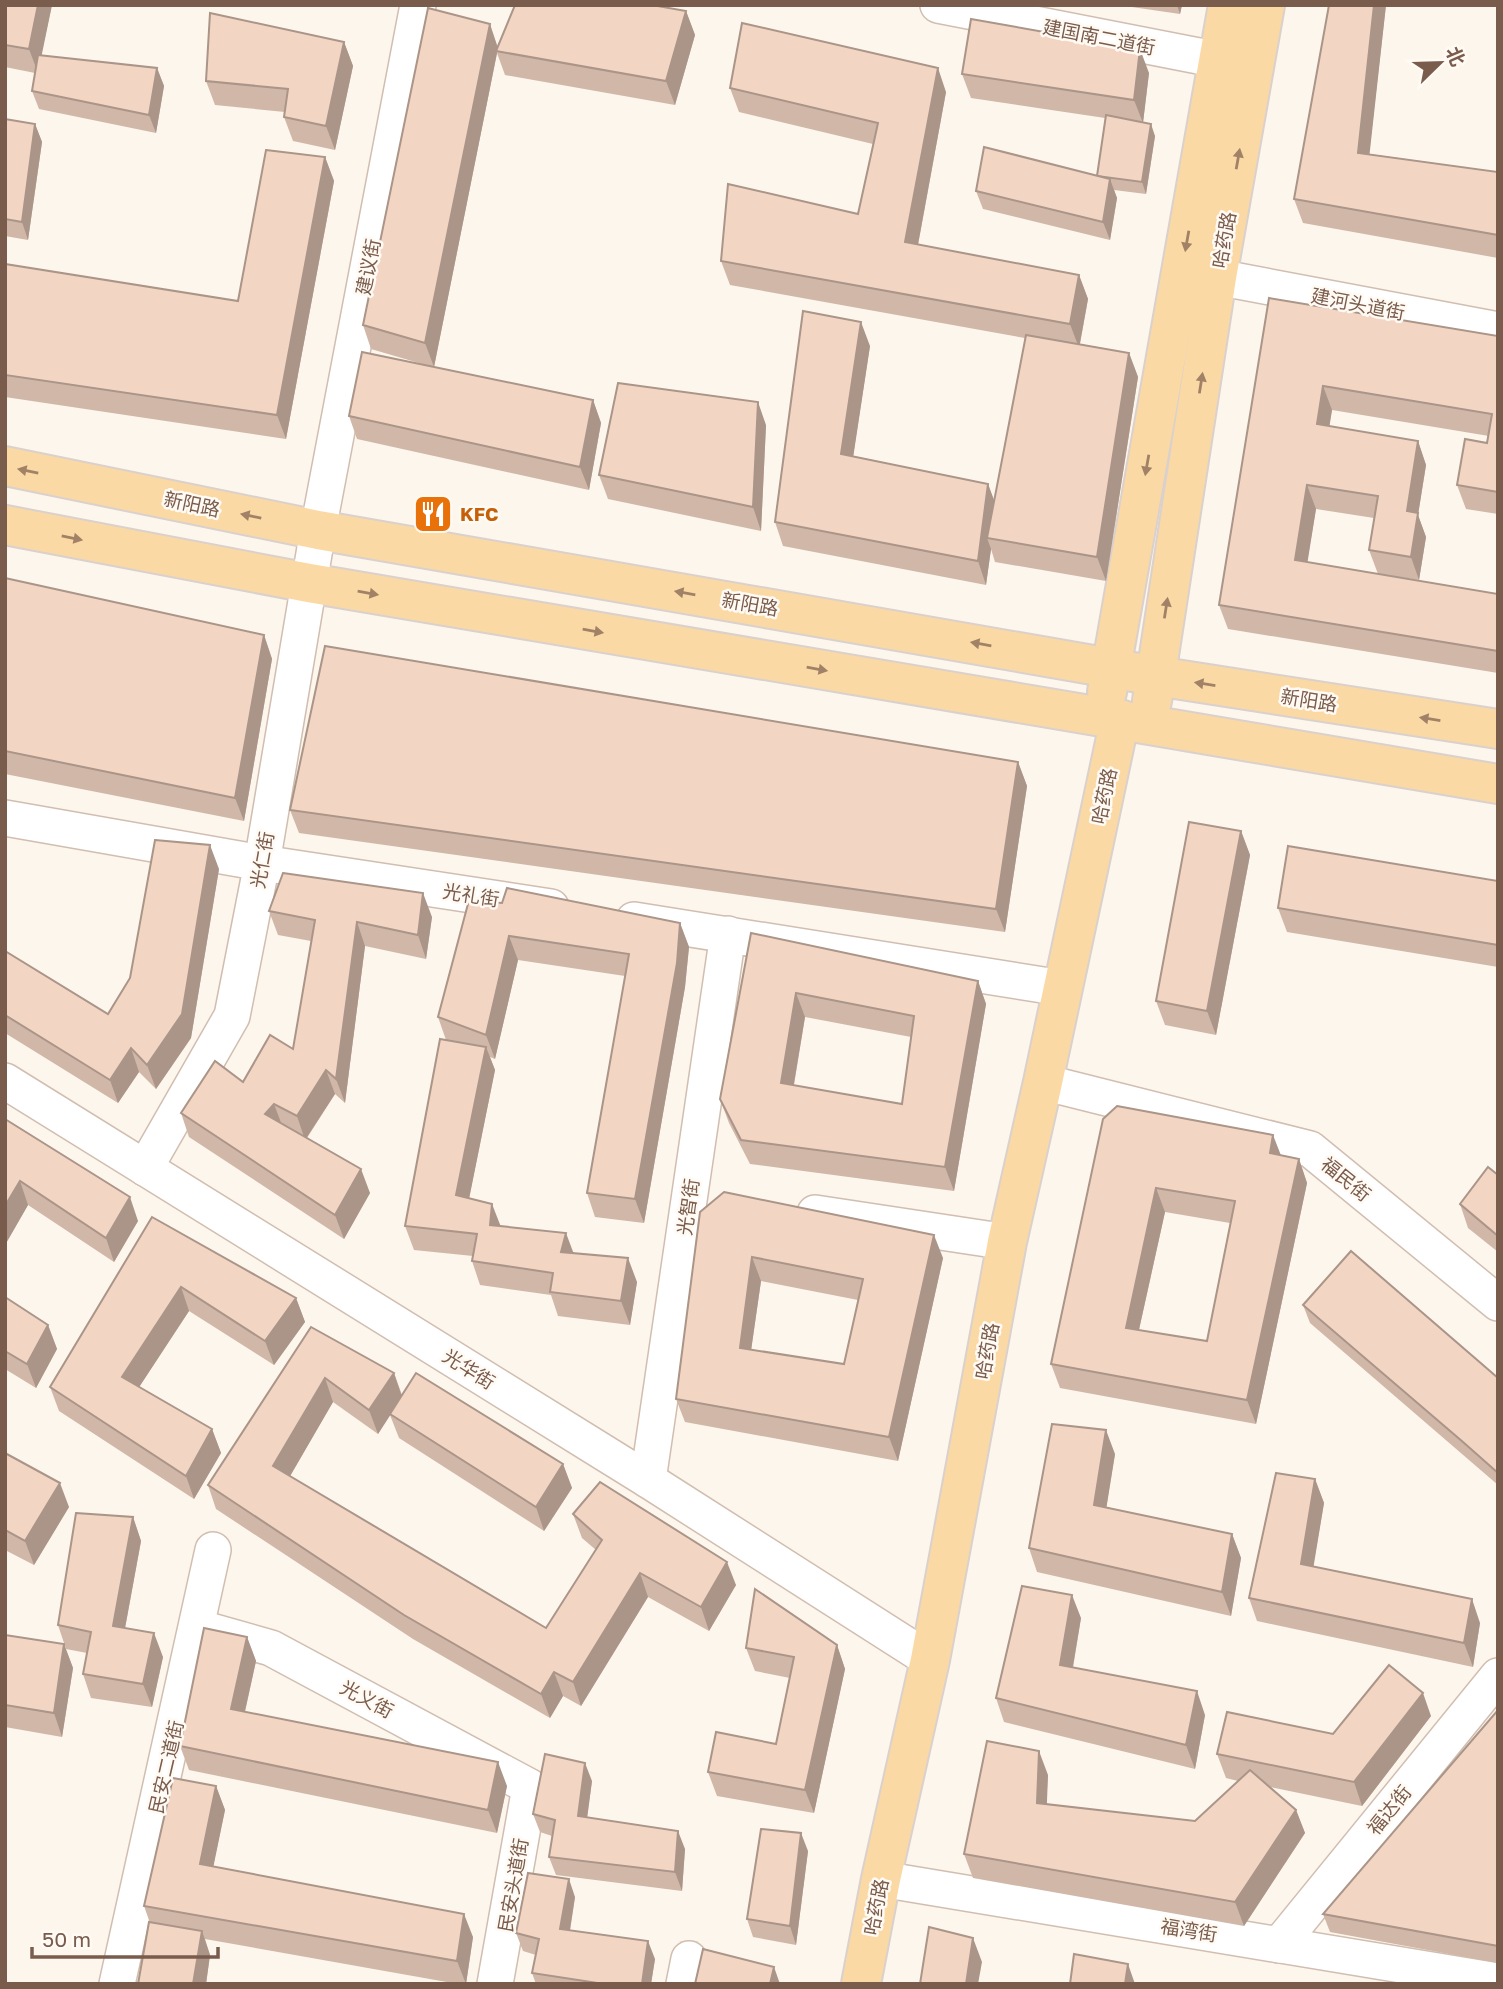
<svg xmlns="http://www.w3.org/2000/svg" width="1503" height="1989" font-family="'Golos Text','Noto Sans SC',sans-serif">
  <style>
    .lines { fill: none; stroke-linecap: round; stroke-linejoin: round }
    .minor-casing { stroke: #d1beb0; stroke-width: 38 }
    .major-casing { stroke: #dad1cd; stroke-width: 42 }
    .minor { stroke: #fff; stroke-width: 35 }
    .major { stroke: #fbd9a5; stroke-width: 38 }
    .wall { fill: #d1b7a8; fill-rule: evenodd }
    .shaded-wall { fill: #aa9588 }
    .building { fill: #f3d5c3; stroke: #aa9588; stroke-width: 2; fill-rule: evenodd }
    .oneway { fill: #a18267 }
    .labels { text-anchor: middle; stroke-width: 5; stroke-linejoin: round; paint-order: stroke }
    .street-label { font-size: 19px; fill: #7a5c4d; stroke: #fffaf3 }
    .food-label { font-size: 19px; font-weight: bold; fill: #c56008; stroke: #fffaf3; text-anchor: start }
  </style>
  <rect width="100%" height="100%" fill="#fdf6ec"/>
  <g class="lines">
    <g class="minor-casing">
      <g id="minor">
        <polyline points="938,5 1219,60"/>
        <polyline points="1217,277 1498,330"/>
        <polyline points="5,818 262,863 551,907"/>
        <polyline points="634,920 1062,988"/>
        <polyline points="5,1081 648,1480 930,1660"/>
        <polyline points="1043,1082 1310,1149 1498,1303"/>
        <polyline points="145,1168 232,1016 262,863 318,530 418,5"/>
        <polyline points="815,1213 1007,1242"/>
        <polyline points="648,1480 728,934"/>
        <polyline points="197,1627 271,1648 530,1787 495,1984"/>
        <polyline points="881,1879 1498,1981"/>
        <polyline points="1279,1945 1498,1676"/>
        <polyline points="117,1984 213,1550"/>
        <polyline points="684,1984 689,1959"/>
      </g>
    </g>
    <g class="major-casing">
      <g id="major">
        <polyline points="5,466 318,530 1156,676 1498,729"/>
        <polyline points="5,525 309,583 1498,784"/>
        <polyline points="1107,692 1228,5"/>
        <polyline points="1152,701 1217,277 1265,5"/>
        <polyline points="861,1984 881,1879 930,1660 1007,1242 1043,1082 1120,719"/>
      </g>
    </g>
    <use href="#minor" class="minor"/>
    <use href="#major" class="major"/>
  </g>
  <g class="wall">
    <polygon points="5,5 52,5 41,55 157,68 164,86 156,133 39,109 32,91 35,73 5,67"/>
    <polygon points="1118,5 1182,5 1180,14"/>
    <polygon points="1386,5 1369,154 1498,172 1498,258 1303,223 1294,199"/>
    <polygon points="686,11 695,35 675,105 505,75 497,53 434,367 593,400 601,423 589,490 357,439 349,416 429,366 371,349 363,325 498,47"/>
    <polygon points="344,42 353,66 335,150 293,141 284,117 285,112 215,105 206,81"/>
    <polygon points="1149,73 1143,122 1155,136 1146,194 1114,190 1117,198 1110,240 983,209 976,191 1097,176 1105,118 971,98 962,74"/>
    <polygon points="730,88 946,92 918,245 1079,275 1088,299 1080,344 1129,353 1138,377 1106,581 995,562 991,549 986,585 783,546 775,522 870,346 853,456 988,484 994,501 1025,338 730,285 721,261 858,214 873,144 739,112"/>
    <polygon points="5,119 35,124 42,142 28,240 5,236"/>
    <polygon points="325,157 334,181 286,439 5,397 5,264 238,301"/>
    <polygon points="1269,298 1498,336 1498,514 1466,509 1457,485 1487,443 1489,436 1332,410 1329,426 1418,441 1426,465 1418,515 1426,537 1419,580 1378,574 1369,550 1374,518 1316,509 1307,562 1498,594 1498,673 1228,629 1219,605"/>
    <polygon points="766,425 761,531 608,499 599,475"/>
    <polygon points="5,578 264,635 272,659 244,821 5,774"/>
    <polygon points="1018,762 1027,786 1005,932 299,833 290,810"/>
    <polygon points="1241,831 1250,855 1216,1035 1165,1025 1156,1001"/>
    <polygon points="219,869 191,1038 156,1089 139,1072 118,1103 5,1033 5,951 108,1014"/>
    <polygon points="1498,881 1498,967 1287,932 1278,908"/>
    <polygon points="469,900 680,923 689,947 685,987 644,1223 595,1217 587,1193 625,976 518,960 495,1059 490,1057 495,1070 469,1198 500,1226 574,1253 637,1282 630,1325 558,1316 551,1295 480,1285 472,1261 473,1256 414,1250 405,1226 446,1040 438,1017"/>
    <polygon points="269,911 432,917 426,959 365,946 345,1103 335,1094 307,1138 370,1193 344,1239 189,1137 181,1113 243,1082 293,1049 311,941 278,935"/>
    <path d="M751 933 978 981 986 1004 954 1191 750 1164 729 1123 720 1099ZM805 1017 911 1037 902 1104 794 1085Z"/>
    <polygon points="5,1119 138,1221 114,1262 28,1205 5,1245"/>
    <path d="M1103 1119 1299 1159 1307 1183 1256 1424 1060 1388 1051 1364ZM1165 1212 1230 1223 1207 1341 1139 1330Z"/>
    <polygon points="1498,1175 1498,1252 1468,1228 1460,1204"/>
    <path d="M700 1212 943 1258 898 1461 685 1422 676 1399ZM761 1281 858 1300 844 1364 751 1350Z"/>
    <polygon points="152,1217 296,1298 305,1322 274,1365 189,1311 139,1387 212,1429 221,1453 194,1499 59,1411 50,1387"/>
    <polygon points="5,1297 48,1325 57,1349 36,1388 5,1369"/>
    <polygon points="1303,1305 1498,1378 1498,1485 1310,1323"/>
    <polygon points="311,1327 394,1373 402,1395 563,1464 572,1488 544,1531 399,1438 390,1415 378,1434 333,1402 290,1476 546,1628 596,1550 582,1538 573,1514 736,1585 709,1631 648,1597 581,1706 563,1696 550,1718 413,1639 216,1509 208,1485"/>
    <polygon points="5,1453 69,1507 34,1565 5,1550"/>
    <polygon points="1115,1454 1106,1508 1232,1534 1241,1558 1231,1616 1037,1572 1029,1548"/>
    <polygon points="1315,1479 1324,1503 1313,1566 1480,1623 1473,1667 1257,1621 1249,1598"/>
    <polygon points="133,1517 141,1541 125,1628 163,1657 152,1707 91,1698 83,1674 87,1653 66,1649 58,1625"/>
    <polygon points="1081,1618 1073,1668 1205,1715 1195,1769 1004,1722 996,1698"/>
    <polygon points="5,1635 64,1644 73,1668 62,1737 5,1727"/>
    <polygon points="247,1637 256,1661 245,1712 507,1786 497,1833 189,1770 180,1746"/>
    <polygon points="837,1645 845,1669 814,1813 717,1796 708,1772 776,1744 790,1678 755,1671 746,1648"/>
    <polygon points="1498,1710 1498,1963 1330,1932 1323,1914"/>
    <polygon points="1431,1716 1362,1806 1270,1787 1296,1810 1305,1833 1244,1926 973,1878 964,1854 1048,1775 1046,1804 1195,1821 1238,1781 1226,1778 1217,1754"/>
    <polygon points="592,1781 587,1817 685,1849 682,1891 556,1875 549,1857 552,1836 540,1832 533,1814"/>
    <polygon points="216,1786 225,1810 213,1866 473,1937 466,1984 458,1984 205,1939 210,1955 206,1984 138,1984 150,1923 144,1906"/>
    <polygon points="808,1851 796,1945 753,1937 747,1919"/>
    <polygon points="575,1897 570,1931 655,1959 651,1984 536,1984 532,1973 536,1955 523,1951 516,1933"/>
  </g>
  <g class="shaded-wall">
    <polygon points="38,5 52,5 38,73 29,49"/>
    <polygon points="1177,5 1182,5 1180,14"/>
    <polygon points="1374,5 1386,5 1367,177 1358,153"/>
    <polygon points="686,11 695,35 675,105 666,81"/>
    <polygon points="490,24 498,48 496,51 497,53 434,367 425,343"/>
    <polygon points="344,42 353,66 335,150 326,126"/>
    <polygon points="1140,49 1149,73 1143,123 1134,100"/>
    <polygon points="157,68 164,86 156,133 149,115"/>
    <polygon points="938,68 946,92 914,266 905,242"/>
    <polygon points="35,124 42,142 28,240 22,222"/>
    <polygon points="1151,124 1155,136 1146,194 1142,182"/>
    <polygon points="325,157 334,181 286,439 277,415"/>
    <polygon points="1110,179 1117,198 1110,240 1103,222"/>
    <polygon points="1079,275 1088,299 1079,348 1070,324"/>
    <polygon points="861,322 870,346 850,478 841,454"/>
    <polygon points="1129,353 1138,377 1106,581 1097,557"/>
    <polygon points="1323,386 1332,410 1326,448 1317,424"/>
    <polygon points="593,400 601,423 589,490 580,467"/>
    <polygon points="758,402 766,425 761,531 753,507"/>
    <polygon points="1418,441 1426,465 1418,515 1426,537 1419,580 1411,557 1407,511"/>
    <polygon points="988,484 997,508 987,538 991,549 986,585 978,561"/>
    <polygon points="1307,485 1316,509 1304,584 1295,560"/>
    <polygon points="264,635 272,659 244,821 235,798"/>
    <polygon points="1018,762 1027,786 1005,932 996,909"/>
    <polygon points="1241,831 1250,855 1216,1035 1207,1011"/>
    <polygon points="210,845 219,869 191,1038 156,1089 147,1065"/>
    <polygon points="423,893 432,917 426,959 418,935"/>
    <polygon points="357,922 365,946 345,1103 336,1079"/>
    <polygon points="680,923 689,947 685,987 644,1223 635,1199"/>
    <polygon points="509,936 518,960 495,1059 486,1035"/>
    <polygon points="978,981 986,1004 954,1191 945,1167"/>
    <polygon points="796,993 805,1017 790,1107 781,1083"/>
    <polygon points="486,1047 495,1070 465,1219 456,1195"/>
    <polygon points="131,1048 139,1072 118,1103 110,1080"/>
    <polygon points="326,1070 335,1094 305,1140 297,1116"/>
    <polygon points="274,1104 283,1128 265,1114"/>
    <polygon points="1273,1135 1282,1158 1270,1153"/>
    <polygon points="1299,1159 1307,1183 1256,1424 1247,1400"/>
    <polygon points="361,1169 370,1193 344,1239 335,1215"/>
    <polygon points="20,1181 28,1205 5,1245 5,1206"/>
    <polygon points="1156,1188 1165,1212 1134,1352 1126,1328"/>
    <polygon points="130,1197 138,1221 114,1262 106,1238"/>
    <polygon points="492,1204 501,1227 490,1225"/>
    <polygon points="566,1233 575,1257 561,1252"/>
    <polygon points="934,1235 943,1258 898,1461 889,1437"/>
    <polygon points="752,1257 761,1281 748,1372 740,1348"/>
    <polygon points="628,1258 637,1282 630,1325 621,1301"/>
    <polygon points="181,1287 189,1311 130,1401 122,1377"/>
    <polygon points="296,1298 305,1322 274,1365 265,1341"/>
    <polygon points="48,1325 57,1349 36,1388 27,1364"/>
    <polygon points="394,1373 402,1397 378,1434 369,1410"/>
    <polygon points="325,1378 333,1402 282,1490 273,1466"/>
    <polygon points="212,1429 221,1453 194,1499 186,1476"/>
    <polygon points="1106,1430 1115,1454 1103,1529 1094,1505"/>
    <polygon points="563,1464 572,1488 544,1531 536,1507"/>
    <polygon points="1315,1479 1324,1503 1310,1588 1301,1564"/>
    <polygon points="60,1483 69,1507 34,1565 25,1541"/>
    <polygon points="133,1517 141,1541 121,1650 113,1626"/>
    <polygon points="1232,1534 1241,1558 1231,1616 1222,1592"/>
    <polygon points="727,1562 736,1585 709,1631 701,1607"/>
    <polygon points="640,1573 648,1597 581,1706 573,1682"/>
    <polygon points="1072,1595 1081,1618 1069,1689 1060,1665"/>
    <polygon points="1472,1599 1480,1623 1473,1667 1464,1643"/>
    <polygon points="154,1633 163,1657 152,1707 143,1684"/>
    <polygon points="247,1637 256,1661 240,1733 231,1709"/>
    <polygon points="64,1644 73,1668 62,1737 54,1713"/>
    <polygon points="837,1645 845,1669 814,1813 805,1790"/>
    <polygon points="554,1672 563,1696 550,1718 541,1694"/>
    <polygon points="1197,1691 1205,1715 1195,1769 1186,1745"/>
    <polygon points="1423,1693 1431,1716 1362,1806 1354,1782"/>
    <polygon points="1039,1751 1048,1775 1046,1827 1037,1803"/>
    <polygon points="498,1762 507,1786 497,1833 488,1810"/>
    <polygon points="585,1763 592,1781 585,1834 578,1816"/>
    <polygon points="216,1786 225,1810 209,1888 200,1864"/>
    <polygon points="1296,1810 1305,1833 1244,1926 1235,1902"/>
    <polygon points="678,1831 685,1849 682,1891 675,1872"/>
    <polygon points="801,1833 808,1851 796,1945 790,1926"/>
    <polygon points="569,1879 575,1897 567,1948 560,1929"/>
    <polygon points="464,1914 473,1937 466,1984 457,1961"/>
    <polygon points="202,1931 210,1955 206,1984 193,1984"/>
    <polygon points="973,1938 982,1962 978,1984 966,1984"/>
    <polygon points="648,1941 655,1959 651,1984 642,1984"/>
    <polygon points="1128,1964 1135,1984 1125,1984"/>
    <polygon points="774,1967 780,1984 770,1984"/>
  </g>
  <g class="building">
    <polygon points="5,5 38,5 29,49 5,45"/>
    <polygon points="515,5 652,5 686,11 666,81 496,51"/>
    <polygon points="1329,5 1374,5 1358,153 1498,172 1498,235 1294,199"/>
    <polygon points="428,8 490,24 425,343 363,325"/>
    <polygon points="210,13 344,42 326,126 284,117 288,89 206,81"/>
    <polygon points="971,19 1140,49 1134,100 962,74"/>
    <polygon points="742,23 938,68 905,242 1079,275 1070,324 721,261 728,184 858,214 878,123 730,88"/>
    <polygon points="38,55 157,68 149,115 32,91"/>
    <polygon points="1106,115 1151,124 1142,182 1097,176"/>
    <polygon points="5,119 35,124 22,222 5,219"/>
    <polygon points="984,147 1110,179 1103,222 976,191"/>
    <polygon points="266,150 325,157 277,415 5,375 5,264 238,301"/>
    <polygon points="1269,298 1498,336 1498,492 1457,485 1465,439 1487,443 1492,414 1323,386 1317,424 1418,441 1407,511 1418,513 1411,557 1369,550 1378,496 1307,485 1295,560 1498,594 1498,651 1219,605"/>
    <polygon points="803,311 861,322 841,454 988,484 978,561 775,522"/>
    <polygon points="1026,335 1129,353 1097,557 987,538"/>
    <polygon points="362,352 593,400 580,467 349,416"/>
    <polygon points="618,383 758,402 753,507 599,475"/>
    <polygon points="5,578 264,635 235,798 5,751"/>
    <polygon points="325,646 1018,762 996,909 290,810"/>
    <polygon points="1189,822 1241,831 1207,1011 1156,1001"/>
    <polygon points="155,840 210,845 182,1014 147,1065 131,1048 110,1080 5,1015 5,951 108,1014 130,978"/>
    <polygon points="1288,846 1498,881 1498,945 1278,908"/>
    <polygon points="283,873 423,893 418,935 357,922 336,1079 326,1070 297,1116 274,1104 265,1114 361,1169 335,1215 181,1113 215,1061 243,1082 270,1035 293,1049 315,920 269,911"/>
    <polygon points="507,888 680,923 677,963 635,1199 587,1193 629,954 509,936 486,1035 438,1017 469,900 502,903"/>
    <path d="M751 933 978 981 945 1167 741 1140 720 1099ZM796 993 914 1016 902 1104 781 1083Z"/>
    <polygon points="440,1039 486,1047 456,1195 492,1204 490,1225 566,1233 561,1252 628,1258 621,1301 550,1292 553,1273 472,1261 477,1234 405,1226"/>
    <path d="M1117 1106 1273 1135 1270 1153 1299 1159 1247 1400 1051 1364 1103 1119ZM1156 1188 1235 1201 1207 1341 1126 1328Z"/>
    <polygon points="5,1119 130,1197 106,1238 20,1181 5,1206"/>
    <polygon points="1488,1167 1498,1175 1498,1236 1460,1204"/>
    <path d="M724 1192 934 1235 889 1437 676 1399 700 1212ZM752 1257 863 1279 844 1364 740 1348Z"/>
    <polygon points="152,1217 296,1298 265,1341 181,1287 122,1377 212,1429 186,1476 50,1387"/>
    <polygon points="1351,1251 1498,1378 1498,1473 1463,1442 1303,1305"/>
    <polygon points="5,1297 48,1325 27,1364 5,1351"/>
    <polygon points="311,1327 394,1373 369,1410 325,1378 273,1466 546,1628 602,1540 573,1514 600,1482 727,1562 701,1607 640,1573 573,1682 554,1672 541,1694 404,1615 208,1485"/>
    <polygon points="416,1373 563,1464 536,1507 390,1414"/>
    <polygon points="1052,1424 1106,1430 1094,1505 1232,1534 1222,1592 1029,1548"/>
    <polygon points="5,1453 60,1483 25,1541 5,1530"/>
    <polygon points="1276,1473 1315,1479 1301,1564 1472,1599 1464,1643 1249,1598"/>
    <polygon points="76,1513 133,1517 113,1626 154,1633 143,1684 83,1674 91,1632 58,1625"/>
    <polygon points="1022,1586 1072,1595 1060,1665 1197,1691 1186,1745 996,1698"/>
    <polygon points="755,1589 837,1645 805,1790 708,1772 716,1732 776,1744 794,1657 746,1648"/>
    <polygon points="204,1628 247,1637 231,1709 498,1762 488,1810 180,1746"/>
    <polygon points="5,1635 64,1644 54,1713 5,1705"/>
    <polygon points="1389,1665 1423,1693 1354,1782 1217,1754 1227,1712 1333,1734"/>
    <polygon points="1498,1710 1498,1946 1323,1914"/>
    <polygon points="987,1741 1039,1751 1037,1803 1195,1821 1250,1770 1296,1810 1235,1902 964,1854"/>
    <polygon points="545,1754 585,1763 578,1816 678,1831 675,1872 549,1857 555,1820 533,1814"/>
    <polygon points="173,1778 216,1786 200,1864 464,1914 457,1961 144,1906"/>
    <polygon points="761,1829 801,1833 790,1926 747,1919"/>
    <polygon points="528,1873 569,1879 560,1929 648,1941 642,1984 604,1984 532,1973 539,1939 516,1933"/>
    <polygon points="149,1922 202,1931 193,1984 138,1984"/>
    <polygon points="929,1927 973,1938 966,1984 920,1984"/>
    <polygon points="703,1949 774,1967 770,1984 695,1984"/>
    <polygon points="1074,1954 1128,1964 1125,1984 1070,1984"/>
  </g>
  <defs><path id="oneway-solid" d="M-6-.8H1V-3.2L6.5 0L1 3.2V.8H-6Z" transform="scale(1.75)"/></defs>
  <g class="oneway">
    <use href="#oneway-solid" transform="translate(1238 159) rotate(-80)"/>
    <use href="#oneway-solid" transform="translate(1187 241) rotate(100)"/>
    <use href="#oneway-solid" transform="translate(1201 383) rotate(-81)"/>
    <use href="#oneway-solid" transform="translate(1147 465) rotate(100)"/>
    <use href="#oneway-solid" transform="translate(28 471) rotate(-168)"/>
    <use href="#oneway-solid" transform="translate(251 516) rotate(-168)"/>
    <use href="#oneway-solid" transform="translate(72 538) rotate(11)"/>
    <use href="#oneway-solid" transform="translate(368 593) rotate(10)"/>
    <use href="#oneway-solid" transform="translate(685 593) rotate(-170)"/>
    <use href="#oneway-solid" transform="translate(1166 608) rotate(-81)"/>
    <use href="#oneway-solid" transform="translate(593 631) rotate(10)"/>
    <use href="#oneway-solid" transform="translate(981 644) rotate(-170)"/>
    <use href="#oneway-solid" transform="translate(817 669) rotate(10)"/>
    <use href="#oneway-solid" transform="translate(1205 684) rotate(-171)"/>
    <use href="#oneway-solid" transform="translate(1430 719) rotate(-171)"/>
  </g>
  <defs>
    <g id="restaurant-square" transform="scale(2.0125)"><rect x="-9" y="-9" width="18" height="18" rx="4" fill="#e8710a" stroke="#fffaf3"/><path d="M-5-6h1v4h1v-4h1v4h1v-4h1v5L-1.5 .5V6h-2V.5L-5-1ZM5-6V6H3V1.5H1.5Q1.5-4 5-6Z" fill="#fff"/></g>
  </defs>
  <g fill-rule="evenodd">
    <use href="#restaurant-square" x="433" y="514"/>
  </g>
  <g class="labels">
    <g class="street-label">
      <text transform="translate(1099 37) rotate(11)" y="7">建国南二道街</text>
      <text transform="translate(1224 240) rotate(-80)" y="7">哈药路</text>
      <text transform="translate(368 267) rotate(-79)" y="7">建议街</text>
      <text transform="translate(1358 304) rotate(11)" y="7">建河头道街</text>
      <text transform="translate(192 504) rotate(12)" y="7">新阳路</text>
      <text transform="translate(750 604) rotate(10)" y="7">新阳路</text>
      <text transform="translate(1309 700) rotate(9)" y="7">新阳路</text>
      <text transform="translate(1104 796) rotate(-78)" y="7">哈药路</text>
      <text transform="translate(262 860) rotate(-80)" y="7">光仁街</text>
      <text transform="translate(471 895) rotate(9)" y="7">光礼街</text>
      <text transform="translate(1346 1179) rotate(39)" y="7">福民街</text>
      <text transform="translate(688 1207) rotate(-82)" y="7">光智街</text>
      <text transform="translate(987 1351) rotate(-80)" y="7">哈药路</text>
      <text transform="translate(469 1369) rotate(32)" y="7">光华街</text>
      <text transform="translate(367 1699) rotate(28)" y="7">光义街</text>
      <text transform="translate(166 1767) rotate(-77)" y="7">民安二道街</text>
      <text transform="translate(1389 1810) rotate(-51)" y="7">福达街</text>
      <text transform="translate(513 1885) rotate(-80)" y="7">民安头道街</text>
      <text transform="translate(876 1907) rotate(-79)" y="7">哈药路</text>
      <text transform="translate(1189 1930) rotate(9)" y="7">福湾街</text>
    </g>
    <g class="food-label">
      <text x="460" y="521">KFC</text>
    </g>
  </g>
  <rect width="1503" height="1989" fill="none" stroke="#7a5c4d" stroke-width="14"/>
  <g transform="translate(1440 63) rotate(67)" stroke="#fffaf3" stroke-width="5" paint-order="stroke">
  <path d="M0-5L12 26L0 18L-12 26Z" fill="#7a5c4d"/>
  <text y="-10" font-size="19" font-weight="bold" text-anchor="middle" fill="#7a5c4d">北</text>
  </g>
  <path d="M32 1947v10h186v-10" fill="none" stroke="#7a5c4d" stroke-width="3.5"/>
  <text x="42" y="1947" font-size="21" fill="#7a5c4d" stroke="#fffaf3" stroke-width="5" paint-order="stroke">50 m</text>
</svg>
